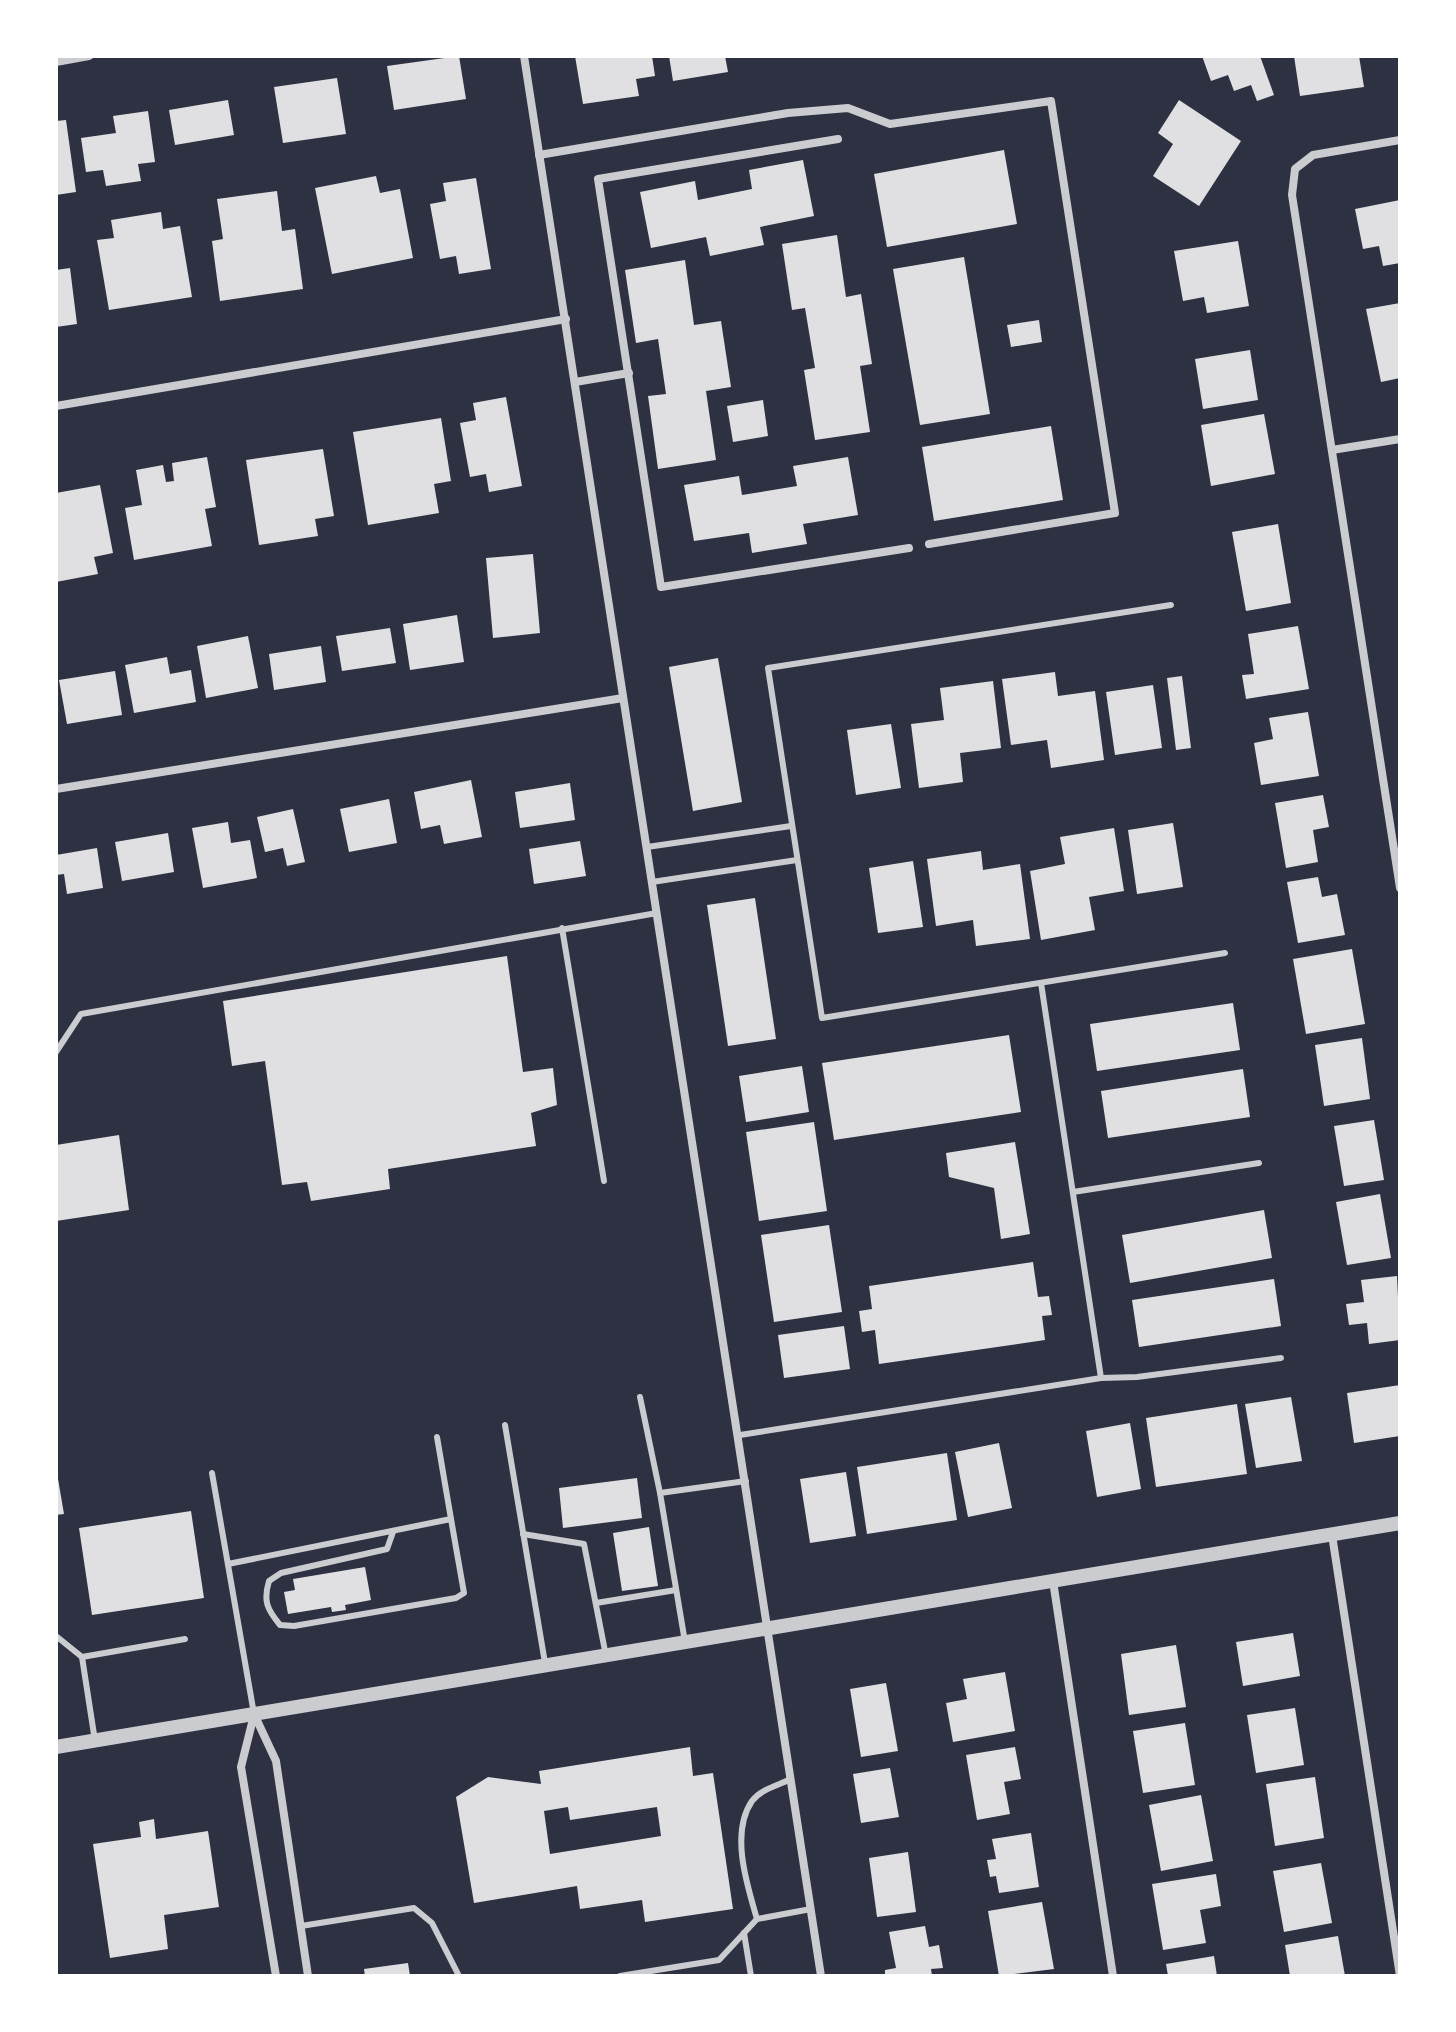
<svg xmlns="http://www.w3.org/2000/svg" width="1456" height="2032" font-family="Roboto,sans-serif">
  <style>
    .building { fill: #e0e0e3; fill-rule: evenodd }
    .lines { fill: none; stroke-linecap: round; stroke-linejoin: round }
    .service { stroke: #caccd0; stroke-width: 6 }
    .minor { stroke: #caccd0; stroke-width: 8 }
    .tertiary { stroke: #caccd0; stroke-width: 14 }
  </style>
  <rect width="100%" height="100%" fill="#2d3142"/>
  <g class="building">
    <polygon points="459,56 466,99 394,110 387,66"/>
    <polygon points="575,56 652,56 655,76 636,79 639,96 583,104"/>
    <polygon points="669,56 725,56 728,72 673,81"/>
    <polygon points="1202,56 1260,56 1274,95 1257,101 1251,85 1234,91 1228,75 1211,81"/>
    <polygon points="1294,56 1359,56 1364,87 1300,96"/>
    <polygon points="337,78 346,134 283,143 274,87"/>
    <polygon points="228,100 234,135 175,145 169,110"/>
    <polygon points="1179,100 1241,141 1199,206 1153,176 1173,144 1158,133"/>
    <polygon points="148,111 155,162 138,164 141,181 106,186 103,170 86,172 81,138 116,133 113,116"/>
    <polygon points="66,120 76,192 56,195 56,121"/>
    <polygon points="1004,150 1017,224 887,247 874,174"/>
    <polygon points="803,160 814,216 760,227 764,245 710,256 706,237 651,248 640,192 695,181 698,200 752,189 749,170"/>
    <polygon points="376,176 380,193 400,189 413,258 332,274 315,188"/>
    <polygon points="476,178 491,269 459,274 456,256 440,259 430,204 446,201 443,183"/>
    <polygon points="277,191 282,231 295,229 303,289 220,301 212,241 223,239 217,199"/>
    <polygon points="1400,200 1400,263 1383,266 1379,246 1363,249 1355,209"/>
    <polygon points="161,212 163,229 180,226 192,297 109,310 97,240 114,238 111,220"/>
    <polygon points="837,235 846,297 861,294 872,364 860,366 870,432 815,440 804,370 815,368 805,308 792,310 782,244"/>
    <polygon points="1238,241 1249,306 1207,313 1204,297 1183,301 1174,251"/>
    <polygon points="964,257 990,414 920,425 893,269"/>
    <polygon points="685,260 694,325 721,321 731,387 706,391 716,460 658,469 648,396 666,394 658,339 636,343 625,270"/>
    <polygon points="70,268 77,324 56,327 56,270"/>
    <polygon points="1400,303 1400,378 1381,382 1366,309"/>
    <polygon points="1039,320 1042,342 1011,347 1007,325"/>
    <polygon points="1250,350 1258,400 1203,409 1195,359"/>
    <polygon points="506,397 522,486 489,492 486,474 470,477 460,423 476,420 473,403"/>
    <polygon points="763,400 768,436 733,442 727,406"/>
    <polygon points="1264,414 1275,474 1211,486 1201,425"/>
    <polygon points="441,418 451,481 434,484 439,513 368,525 353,432"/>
    <polygon points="1051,426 1063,500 934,521 922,447"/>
    <polygon points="323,449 334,516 315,519 318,536 259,545 246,460"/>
    <polygon points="207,457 216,507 205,509 212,546 134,560 125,508 142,505 136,470 163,465 166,482 174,481 172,463"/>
    <polygon points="848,457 858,515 803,524 807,544 752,553 749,533 694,541 684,485 739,476 742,495 797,486 793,466"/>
    <polygon points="100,485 113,553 94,557 98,574 56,582 56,493"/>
    <polygon points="1278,524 1291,603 1246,611 1232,532"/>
    <polygon points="533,554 540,633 493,638 486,558"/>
    <polygon points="457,615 464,662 410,670 403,624"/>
    <polygon points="1298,626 1309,689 1246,699 1242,675 1254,674 1248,634"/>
    <polygon points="390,628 396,663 342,671 336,636"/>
    <polygon points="248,636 258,688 206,698 197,646"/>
    <polygon points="321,646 326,682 274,690 269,654"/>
    <polygon points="167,657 170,674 191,670 196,702 134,713 125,665"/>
    <polygon points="718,658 742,802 693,811 669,667"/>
    <polygon points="115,671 122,715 67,724 59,680"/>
    <polygon points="1055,672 1058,696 1095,691 1104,760 1051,768 1047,740 1011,745 1002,679"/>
    <polygon points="1182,676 1191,748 1176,750 1167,678"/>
    <polygon points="993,681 1001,748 960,753 963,782 919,788 911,724 944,720 940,688"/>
    <polygon points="1153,685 1162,748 1115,755 1106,692"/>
    <polygon points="1308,712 1319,776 1261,785 1254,743 1273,739 1269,718"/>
    <polygon points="891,724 901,788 856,795 847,730"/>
    <polygon points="471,780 482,837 444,844 440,825 421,829 414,792"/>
    <polygon points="570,783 575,820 520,828 515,792"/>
    <polygon points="1323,795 1329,827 1313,830 1318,862 1286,868 1275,803"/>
    <polygon points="389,799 397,843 349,852 340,809"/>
    <polygon points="293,809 305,862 287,866 283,848 265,852 257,817"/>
    <polygon points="228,822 231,843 250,840 257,878 203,888 192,828"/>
    <polygon points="1173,823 1183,887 1137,894 1128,830"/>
    <polygon points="1114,828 1124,891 1089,897 1095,930 1041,940 1030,871 1065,864 1060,837"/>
    <polygon points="168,833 174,872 122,881 115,842"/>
    <polygon points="580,841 586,876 534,884 529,849"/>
    <polygon points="97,848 103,888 67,894 64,874 56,875 56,855"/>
    <polygon points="981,851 983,870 1020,864 1030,939 976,946 973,920 936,926 927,859"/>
    <polygon points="913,861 923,927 878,933 869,868"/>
    <polygon points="1318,877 1322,897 1337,894 1345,935 1298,943 1287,882"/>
    <polygon points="755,898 776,1039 728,1046 707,905"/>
    <polygon points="1352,949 1365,1024 1306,1034 1293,959"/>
    <polygon points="507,956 523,1072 553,1068 557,1105 531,1113 536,1146 388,1169 390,1189 311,1201 307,1182 282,1185 265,1061 232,1066 223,1001"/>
    <polygon points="1233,1003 1240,1050 1097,1071 1090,1024"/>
    <polygon points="1009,1035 1021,1112 834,1140 822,1063"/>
    <polygon points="1362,1038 1370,1099 1324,1106 1315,1045"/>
    <polygon points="802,1066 809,1112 746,1122 739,1076"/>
    <polygon points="1243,1069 1250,1117 1108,1138 1101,1091"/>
    <polygon points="1374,1120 1384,1180 1344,1186 1334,1126"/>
    <polygon points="814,1122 827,1211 759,1221 746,1132"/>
    <polygon points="119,1135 129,1210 56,1221 56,1145"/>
    <polygon points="1015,1142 1030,1234 1001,1239 994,1188 949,1177 946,1153"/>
    <polygon points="1380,1194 1391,1258 1347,1265 1336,1202"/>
    <polygon points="1264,1210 1272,1258 1130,1283 1122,1235"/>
    <polygon points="829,1225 842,1312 774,1322 761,1235"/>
    <polygon points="1033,1262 1038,1297 1049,1296 1052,1315 1042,1316 1045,1340 879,1364 875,1330 862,1332 859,1311 872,1309 869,1286"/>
    <polygon points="1397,1276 1400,1340 1369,1344 1367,1323 1349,1325 1346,1304 1364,1302 1361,1280"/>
    <polygon points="1274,1279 1281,1326 1139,1347 1132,1300"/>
    <polygon points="844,1326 850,1369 784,1378 778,1335"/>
    <polygon points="1400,1385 1400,1436 1354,1443 1347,1393"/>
    <polygon points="1291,1397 1302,1461 1256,1468 1245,1404"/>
    <polygon points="1237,1404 1247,1474 1156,1487 1146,1418"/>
    <polygon points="1130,1423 1141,1489 1097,1497 1086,1431"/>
    <polygon points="999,1443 1012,1508 968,1517 955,1452"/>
    <polygon points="947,1453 957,1520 867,1534 857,1467"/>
    <polygon points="56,1467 64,1514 56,1515"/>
    <polygon points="846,1472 856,1536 810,1543 800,1479"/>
    <polygon points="637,1478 642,1518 563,1528 559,1488"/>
    <polygon points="191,1511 204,1598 92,1615 79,1528"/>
    <polygon points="649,1527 658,1586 622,1591 613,1533"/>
    <polygon points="365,1567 371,1600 345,1605 346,1610 332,1612 331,1607 288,1614 284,1592 295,1590 293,1579"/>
    <polygon points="1293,1633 1300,1676 1243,1686 1236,1642"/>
    <polygon points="1176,1645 1186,1707 1129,1715 1121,1654"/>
    <polygon points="1005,1672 1015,1731 953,1742 946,1703 967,1699 963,1679"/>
    <polygon points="886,1683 898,1751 861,1757 850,1689"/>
    <polygon points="1295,1708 1304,1765 1256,1773 1247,1715"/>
    <polygon points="1185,1723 1195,1785 1143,1793 1133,1731"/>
    <path d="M690 1747 693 1776 713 1773 733 1909 645 1922 642 1900 580 1909 577 1886 474 1903 456 1797 488 1777 541 1784 539 1771ZM568 1807 570 1820 657 1807 661 1836 550 1854 544 1811Z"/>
    <polygon points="1015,1747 1021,1779 1004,1782 1010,1814 977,1820 966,1755"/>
    <polygon points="890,1768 899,1817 861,1823 853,1774"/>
    <polygon points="1315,1777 1324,1838 1275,1846 1266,1784"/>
    <polygon points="1201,1795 1213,1861 1161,1871 1149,1805"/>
    <polygon points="154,1819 156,1839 208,1831 219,1907 164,1915 168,1949 110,1958 93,1844 141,1837 139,1822"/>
    <polygon points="1031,1833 1039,1887 999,1893 996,1876 990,1877 987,1860 996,1859 992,1839"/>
    <polygon points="908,1852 916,1912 877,1917 869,1858"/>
    <polygon points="1321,1863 1332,1923 1284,1932 1273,1871"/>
    <polygon points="1216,1874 1221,1906 1200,1910 1206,1943 1163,1950 1152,1884"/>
    <polygon points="1042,1902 1054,1969 999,1976 988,1911"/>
    <polygon points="925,1926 929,1947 939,1945 943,1968 931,1969 932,1976 885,1976 885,1970 896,1968 889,1932"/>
    <polygon points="1338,1936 1345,1976 1290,1976 1285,1945"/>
    <polygon points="1214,1956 1217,1976 1168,1976 1166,1964"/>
    <polygon points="408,1963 410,1976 365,1976 364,1969"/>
  </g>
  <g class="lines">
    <g class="service">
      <polyline points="1171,605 768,668 822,1018 1225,953"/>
      <polyline points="647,847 791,826"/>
      <polyline points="652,882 797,860"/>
      <polyline points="562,928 604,1181"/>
      <polyline points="1041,983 1101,1378"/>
      <polyline points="56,1052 81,1014 657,913"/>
      <polyline points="1073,1192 1259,1163"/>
      <polyline points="640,1397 660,1493"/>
      <polyline points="505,1425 545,1663"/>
      <polyline points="740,1435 1101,1378 1137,1377 1281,1358"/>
      <polyline points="212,1473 254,1714"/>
      <path d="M393 1532 387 1549 281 1573 269 1581C263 1601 267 1609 280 1625L294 1626 456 1598 464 1593 451 1519"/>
      <polyline points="523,1534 584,1544 606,1656"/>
      <polyline points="228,1564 451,1519 437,1437"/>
      <polyline points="596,1603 676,1590"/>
      <polyline points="56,1636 82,1657 95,1741"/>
      <polyline points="685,1642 660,1493 746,1481"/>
      <polyline points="82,1657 185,1639"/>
      <path d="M757 1919C747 1885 730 1833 752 1801 761 1789 779 1785 791 1779"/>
      <polyline points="301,1926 414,1908 432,1923 459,1976"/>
      <polyline points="744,1933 751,1976"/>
      <polyline points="620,1976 719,1960 757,1919 811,1909"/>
    </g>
    <g class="minor">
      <polyline points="524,56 821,1976"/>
      <polyline points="56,62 89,56"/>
      <polyline points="838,139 598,179 661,587 909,548"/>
      <polyline points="1400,140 1313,155 1295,169 1292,195 1400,888"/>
      <polyline points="539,155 788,113 848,108 890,124 1051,101 1115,513 929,544"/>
      <polyline points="575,382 629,373"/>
      <polyline points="56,406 566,319"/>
      <polyline points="1332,450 1400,439"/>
      <polyline points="56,789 623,698"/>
      <polyline points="1332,1535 1400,1976"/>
      <polyline points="1053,1581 1113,1976"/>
      <polyline points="254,1714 276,1761 308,1976"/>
      <polyline points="254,1715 241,1767 276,1976"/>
    </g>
    <polyline class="tertiary" points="56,1747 1400,1523"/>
  </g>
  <rect width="1456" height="2032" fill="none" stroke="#ffffff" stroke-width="116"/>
</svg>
